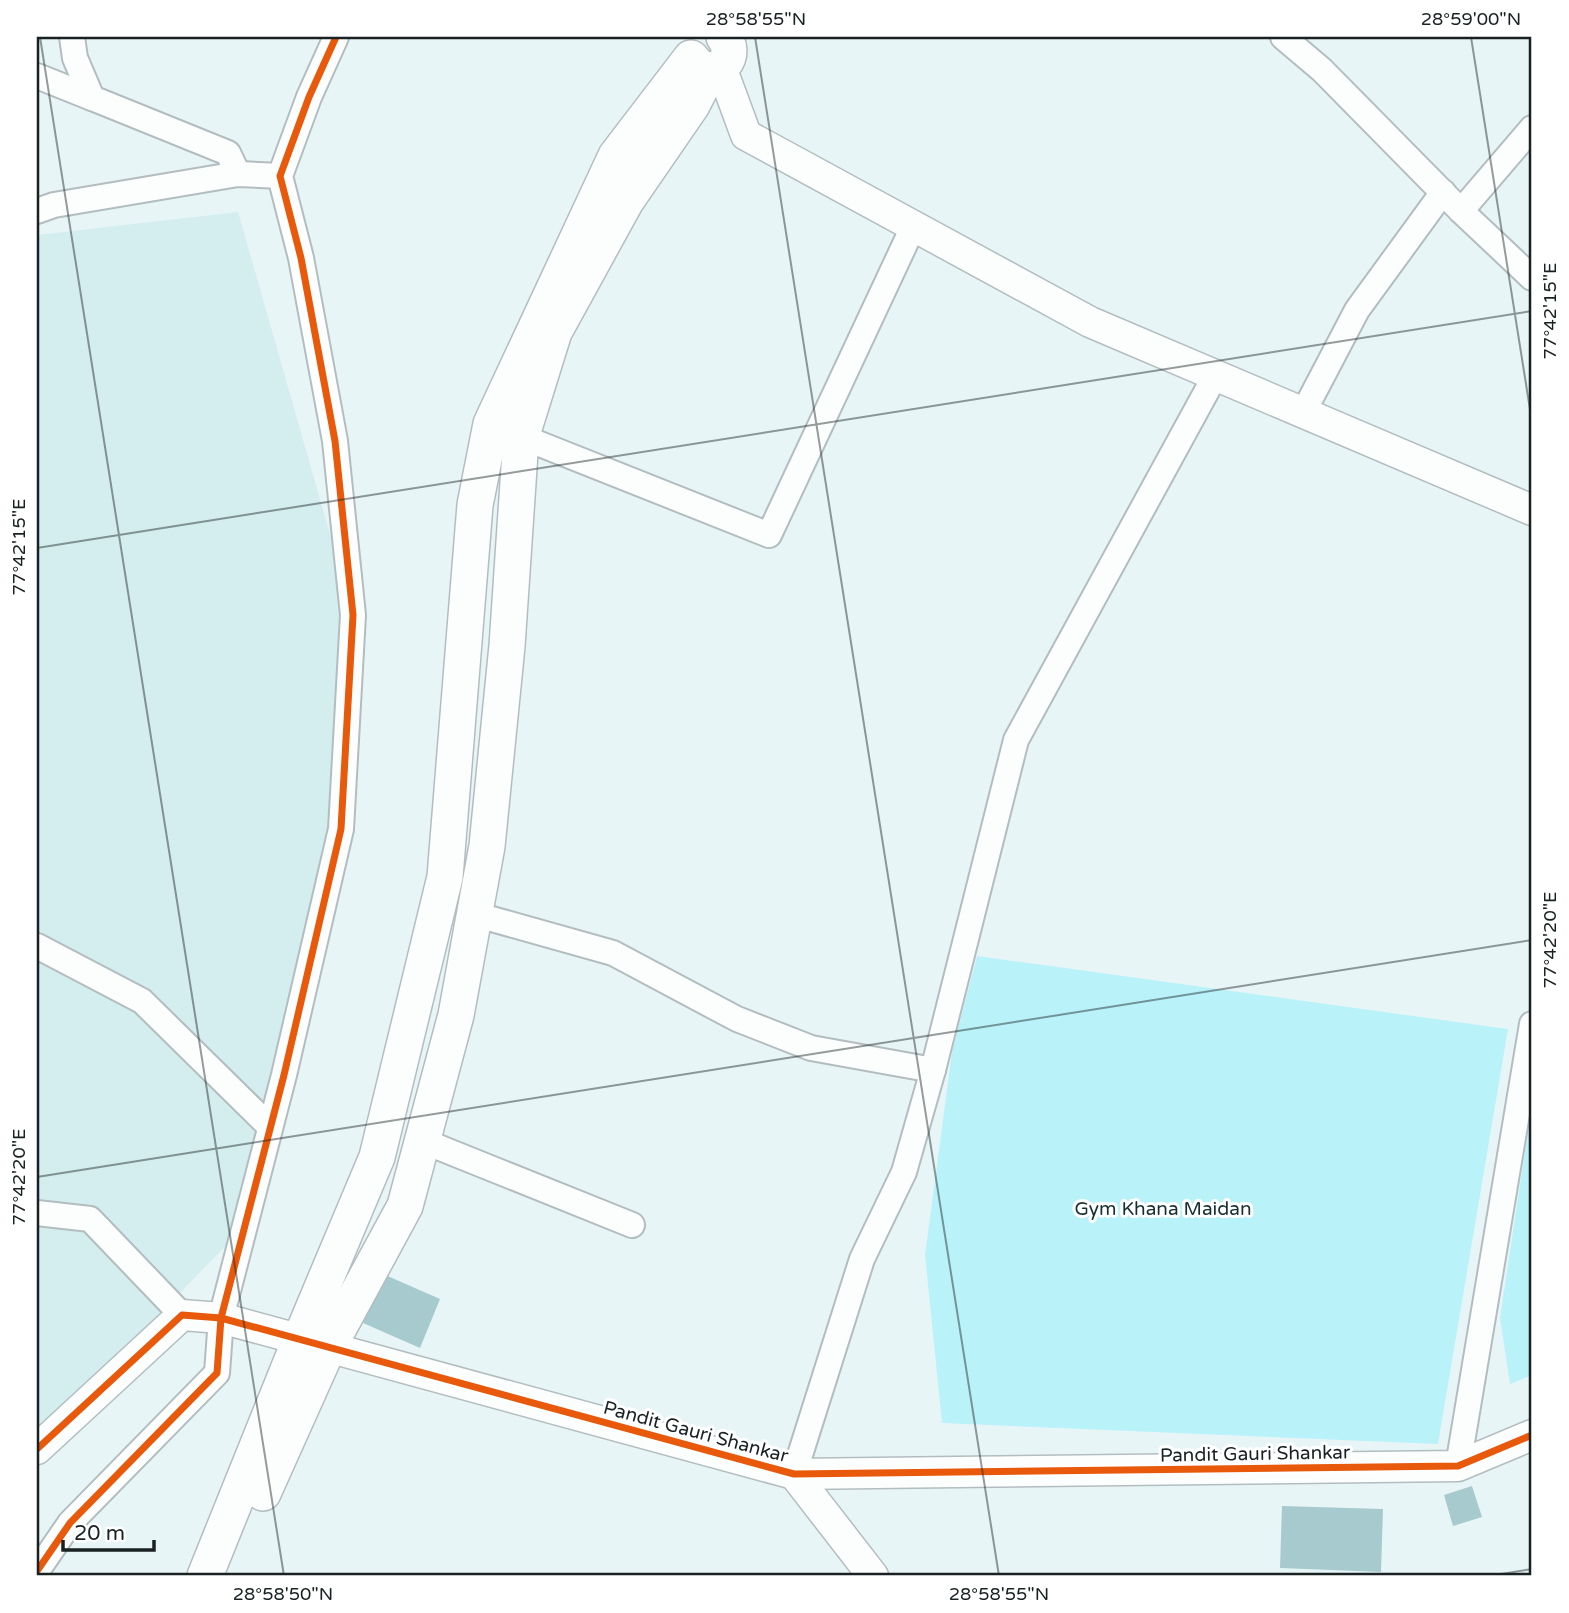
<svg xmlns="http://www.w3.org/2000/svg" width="1569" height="1613" font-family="'Varela Round',sans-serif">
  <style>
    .built { fill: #d4edef }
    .green { fill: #baf2fa }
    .building { fill: #a6cace }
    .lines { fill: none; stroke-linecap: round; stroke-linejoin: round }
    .minor-casing { stroke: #b3bdbf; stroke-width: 28 }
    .tertiary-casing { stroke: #b3bdbf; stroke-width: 33 }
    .secondary-casing { stroke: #b3bdbf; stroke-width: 38 }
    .minor { stroke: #fcfefe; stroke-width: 24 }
    .tertiary { stroke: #fcfefe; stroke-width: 30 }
    .secondary { stroke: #fcfefe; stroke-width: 35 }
    .cycleway-casing { stroke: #fff; stroke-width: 11 }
    .cycleway { stroke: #e8590c; stroke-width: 7 }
    .ticks { fill: none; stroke: #192122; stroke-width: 2; stroke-opacity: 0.45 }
    .labels { text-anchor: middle; stroke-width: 6; stroke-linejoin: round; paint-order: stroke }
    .park-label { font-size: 19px; fill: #162f32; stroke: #fff }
    .street-label { font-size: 19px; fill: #192122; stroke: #fff }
    .neatline { fill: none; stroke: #192122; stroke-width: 2.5 }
    .ticks-label { font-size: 18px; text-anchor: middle; fill: #192122 }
  </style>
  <rect width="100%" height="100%" fill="#e8f5f7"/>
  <polygon class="built" points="238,212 353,615 341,829 243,1228 37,1440 37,235"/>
  <g class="green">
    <polygon points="977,956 1508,1029 1438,1444 942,1423 925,1255 952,1052"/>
    <polygon points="1532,1105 1532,1375 1510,1384 1500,1318"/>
  </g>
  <g class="building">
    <polygon points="383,1274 440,1299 420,1348 363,1323"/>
    <polygon points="1472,1486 1482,1517 1453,1526 1444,1495"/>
    <polygon points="1282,1506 1383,1509 1381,1572 1280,1568"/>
  </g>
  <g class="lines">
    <g class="minor-casing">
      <g id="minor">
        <polyline points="72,37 75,58 92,98 228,153 238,174"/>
        <polyline points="1283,37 1322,70 1461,211 1532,278"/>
        <polyline points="37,76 92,98"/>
        <polyline points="37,211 54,205 238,174 280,176"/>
        <polyline points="1461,211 1532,128"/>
        <polyline points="1303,413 1357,310 1443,192"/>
        <polyline points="507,431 769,535 913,227"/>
        <polyline points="474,914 613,953 737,1019 811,1048 933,1070"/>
        <polyline points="37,946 142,1001 270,1127"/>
        <polyline points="423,1141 632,1225"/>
        <polyline points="37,1213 90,1219 182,1315"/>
        <polyline points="1458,1466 1532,1024"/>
        <polyline points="794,1474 862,1259 904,1172 933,1070 1016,740 1215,376"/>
        <polyline points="37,1571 70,1523 217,1373 221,1318 284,1075 341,829 353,615 335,441 301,258 280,176 309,97 336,37"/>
      </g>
    </g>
    <g class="tertiary-casing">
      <g id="tertiary">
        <polyline points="721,67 746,135 1090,322 1532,510"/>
        <polyline points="37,1449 182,1315 221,1318 794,1474 1458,1466 1532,1435"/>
        <polyline points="794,1474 873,1576"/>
      </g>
    </g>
    <g class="secondary-casing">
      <g id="secondary">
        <path d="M692 59C710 84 741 61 724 37"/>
        <polyline points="263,1493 328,1348 405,1206 456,1015 487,846 507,646 521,438 554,332 626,201 692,105 710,70"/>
        <polyline points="205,1576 300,1340 377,1157 445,877 475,505 491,424 616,156 691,58"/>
      </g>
    </g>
    <use href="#minor" class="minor"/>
    <use href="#tertiary" class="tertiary"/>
    <use href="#secondary" class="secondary"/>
    <g class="cycleway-casing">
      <g id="cycleway">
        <polyline points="37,1449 182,1315 221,1318 794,1474 1458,1466 1532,1435"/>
        <polyline points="37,1571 70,1523 217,1373 221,1318 284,1075 341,829 353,615 335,441 301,258 280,176 309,97 336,37"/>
      </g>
    </g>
    <use href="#cycleway" class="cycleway"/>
  </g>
  <path class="ticks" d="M40 37 284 1576M755 37 999 1576M1471 37 1532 422M37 548 1532 311M37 1177 1532 940M1489 1576 1532 1569"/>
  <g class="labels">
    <g class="park-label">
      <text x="1163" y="1215">Gym Khana Maidan</text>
    </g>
    <g class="street-label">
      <text transform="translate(696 1431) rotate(15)" y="7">Pandit Gauri Shankar</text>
      <text transform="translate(1255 1453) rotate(-1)" y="7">Pandit Gauri Shankar</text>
    </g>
  </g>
  <rect width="1569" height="1613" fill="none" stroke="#ffffff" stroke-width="77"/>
  <path d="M63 1540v10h91v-10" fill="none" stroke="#192122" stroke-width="3.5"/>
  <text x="74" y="1540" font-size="21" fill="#192122" stroke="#ffffff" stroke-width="5" paint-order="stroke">20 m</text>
  <rect x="38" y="38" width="1492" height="1536" class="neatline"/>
  <g class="ticks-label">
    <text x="756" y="25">28°58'55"N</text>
    <text x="1471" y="25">28°59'00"N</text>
    <text transform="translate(1550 311) rotate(-90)" y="6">77°42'15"E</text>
    <text transform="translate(19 547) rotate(-90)" y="6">77°42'15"E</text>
    <text transform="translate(1550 940) rotate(-90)" y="6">77°42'20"E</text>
    <text transform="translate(19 1177) rotate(-90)" y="6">77°42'20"E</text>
    <text x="283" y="1600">28°58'50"N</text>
    <text x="999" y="1600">28°58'55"N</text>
  </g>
</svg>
